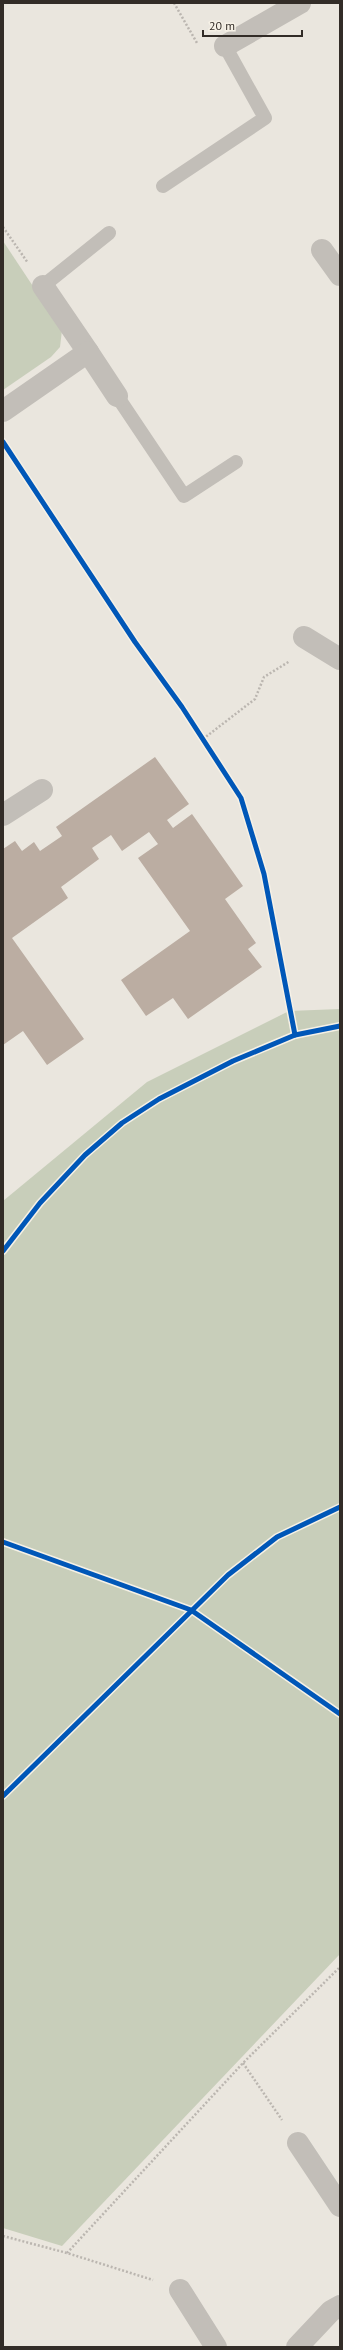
<svg xmlns="http://www.w3.org/2000/svg" width="343" height="2350" font-family="'PT Sans',sans-serif">
  <style>
    .green { fill: #c8ceba }
    .building { fill: #bbada2 }
    .lines { fill: none; stroke-linecap: round; stroke-linejoin: round }
    .path { stroke: #bbb6b0; stroke-width: 2.5; stroke-dasharray: 2 2; stroke-linecap: butt }
    .service { stroke: #c2beb8; stroke-width: 14 }
    .minor { stroke: #c2beb8; stroke-width: 22 }
    .cycleway-casing { stroke: #f6f1e6; stroke-width: 8 }
    .cycleway { stroke: #0057b8; stroke-width: 5 }
  </style>
  <rect width="100%" height="100%" fill="#eae6de"/>
  <g class="green">
    <polygon points="3,241 62,330 60,347 51,357 3,390"/>
    <polygon points="340,1009 340,1954 62,2246 3,2228 3,1201 147,1082 289,1011"/>
  </g>
  <polygon class="building" points="155,757 189,804 167,820 173,828 192,814 243,886 225,899 256,943 248,949 262,967 188,1019 173,998 146,1016 121,980 190,931 138,858 158,844 149,832 122,851 111,835 92,848 99,859 61,887 68,898 12,938 84,1039 47,1065 23,1031 3,1045 3,849 15,841 22,851 34,842 40,851 62,836 56,827"/>
  <g class="lines">
    <g class="path">
      <polyline points="174,3 197,43"/>
      <polyline points="3,227 28,263"/>
      <polyline points="203,739 255,699 264,677 290,661"/>
      <polyline points="243,2063 282,2120"/>
      <polyline points="3,2236 67,2253 153,2280"/>
      <polyline points="67,2253 243,2063 340,1967"/>
    </g>
    <g class="service">
      <polyline points="163,186 265,118 225,46"/>
      <polyline points="43,286 109,233"/>
      <polyline points="117,396 184,496 236,462"/>
    </g>
    <g class="minor">
      <polyline points="225,46 300,3"/>
      <polyline points="322,250 340,275"/>
      <polyline points="43,286 88,352"/>
      <polyline points="3,411 88,352 117,396"/>
      <polyline points="304,637 340,659"/>
      <polyline points="3,815 42,790"/>
      <polyline points="298,2143 340,2206"/>
      <polyline points="180,2290 216,2347"/>
      <polyline points="297,2347 331,2311 340,2306"/>
    </g>
    <g class="cycleway-casing">
      <g id="cycleway">
        <polyline points="3,442 135,642 182,707 241,798 264,874 295,1035"/>
        <polyline points="3,1251 40,1203 85,1155 122,1123 159,1099 233,1061 295,1035 340,1026"/>
        <polyline points="3,1542 191,1610 340,1714"/>
        <polyline points="3,1796 228,1575 277,1537 340,1507"/>
      </g>
    </g>
    <use href="#cycleway" class="cycleway"/>
  </g>
  <rect width="343" height="2350" fill="none" stroke="#322c27" stroke-width="8"/>
  <path d="M203 30v6h99v-6" fill="none" stroke="#322c27" stroke-width="2"/>
  <text x="209" y="30" font-size="12" fill="#322c27" stroke="#f6f1e6" stroke-width="3" paint-order="stroke">20 m</text>
</svg>
